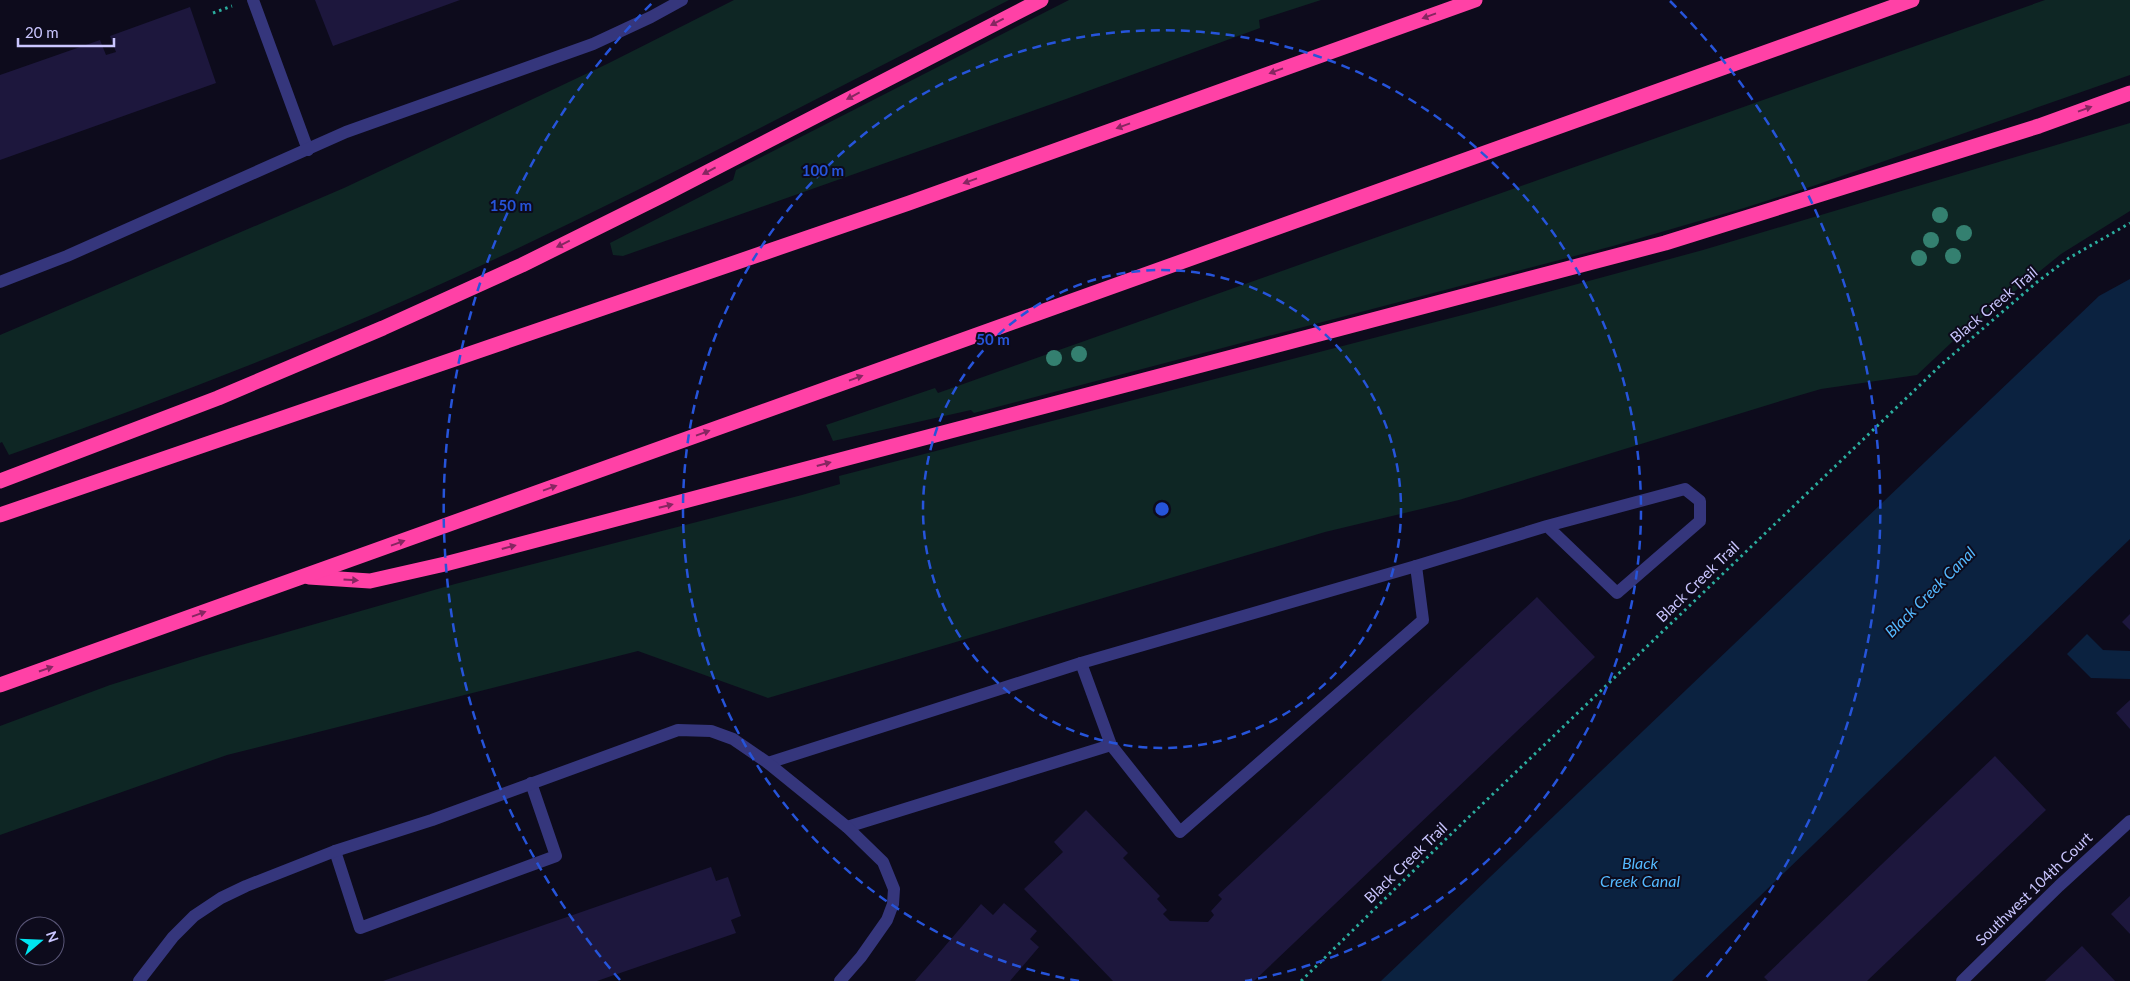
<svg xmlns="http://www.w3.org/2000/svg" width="2130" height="981" font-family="Lato,sans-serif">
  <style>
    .green { fill: #0e2624 }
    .water { fill: #0b2240 }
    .building { fill: #1d173d }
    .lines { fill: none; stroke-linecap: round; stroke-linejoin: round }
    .path { stroke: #2bae9f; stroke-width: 3; stroke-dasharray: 2.5 4; stroke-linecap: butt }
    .minor { stroke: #35367c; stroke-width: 12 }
    .highway { stroke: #ff41a6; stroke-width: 15 }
    .tree { fill: #348070 }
    .oneway { fill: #862661 }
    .ring { fill: none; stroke: #2654da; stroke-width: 2.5; stroke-dasharray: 9 6 }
    .labels { text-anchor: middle; stroke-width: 4; stroke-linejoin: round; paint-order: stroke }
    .street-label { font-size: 15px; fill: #cac6ff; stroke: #0d0b1c }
    .water-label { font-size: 16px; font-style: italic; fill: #54b9ff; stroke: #0d0b1c }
    .centre { fill: #2654da; stroke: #0d0b1c; stroke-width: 2.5 }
    .ring-label { font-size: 15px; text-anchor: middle; font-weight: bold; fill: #2654da; stroke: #0d0b1c; stroke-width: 4; stroke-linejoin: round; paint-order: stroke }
  </style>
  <rect width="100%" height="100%" fill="#0d0b1c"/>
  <g class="green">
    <path d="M734 0H1009C811 101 614 207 410 298 279 356 144 407 9 455L2 442 0 443V335L344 188 607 64Z"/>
    <polygon points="1069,0 1321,0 1259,20 1260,28 1066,99 623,256 613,255 610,243 733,180 736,170"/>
    <polygon points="2045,0 2130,0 2130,75 1816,185 1744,208 1613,246 974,413 971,410 833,441 826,425 935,388 938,393"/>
    <polygon points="2130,123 2130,211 2061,254 1952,342 1917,375 1821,389 1797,396 1459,500 1325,532 768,698 638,651 227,755 0,835 0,726 110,685 203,656 455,584 802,495 840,484 839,476 1482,310 1703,250"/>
  </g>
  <g class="water">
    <polygon points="2130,279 2130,539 1672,981 1381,981 2099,296"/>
    <polygon points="2087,634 2103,650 2130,651 2130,679 2091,678 2067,654"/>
  </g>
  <g class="building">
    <polygon points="315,0 460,0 333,46"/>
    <polygon points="190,7 216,83 0,160 0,75 100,40 106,55 116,52 110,36"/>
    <polygon points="1537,597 1595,657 1254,981 1113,981 1024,889 1063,852 1054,842 1086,810 1128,853 1123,858 1160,896 1157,899 1167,910 1163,914 1170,921 1208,922 1214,915 1211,911 1222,899 1218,895"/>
    <polygon points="2130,614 2130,630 2122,622"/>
    <polygon points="2130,700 2130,729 2116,713"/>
    <polygon points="1995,756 2046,810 1867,981 1768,981 1764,977"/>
    <polygon points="711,867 716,881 728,877 741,916 731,920 736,933 597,981 383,981"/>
    <polygon points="2130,896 2130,934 2111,914"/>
    <polygon points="1004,903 1037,931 1030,939 1039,947 1010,981 915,981 981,904 993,915"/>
    <polygon points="2082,946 2115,981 2045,981"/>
  </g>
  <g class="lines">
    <g class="path">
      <polyline points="213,13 232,6"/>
      <polyline points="1301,981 1447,838 1943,363 2037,282 2069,258 2130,223"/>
    </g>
    <g class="minor">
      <polyline points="253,0 308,150"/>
      <polyline points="0,282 67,256 346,132 593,44 651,17 682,0"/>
      <polyline points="1081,663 1111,745 1180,832 1423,620 1416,566"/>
      <polyline points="768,763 1081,663 1416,566 1547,526 1617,593 1700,521 1700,501 1685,489 1547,526"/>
      <polyline points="847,827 1111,745"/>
      <polyline points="335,851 360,928 556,856 531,783"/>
      <polyline points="139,981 173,937 194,916 221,898 246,886 335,851 432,820 678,730 711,731 733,739 768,763 847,827 883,862 894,889 893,904 887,920 861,957 840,981"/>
      <polyline points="1962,981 2059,886 2130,821"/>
    </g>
    <g class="highway">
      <polyline points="0,481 218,398 383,328 522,265 663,195 1041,0"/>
      <polyline points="0,515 909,203 1475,0"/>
      <polyline points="309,577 370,581 445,564 1665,243 2039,126 2130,93"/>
      <polyline points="0,685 1912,0"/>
    </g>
  </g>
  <g class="tree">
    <circle cx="1940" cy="215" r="8"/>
    <circle cx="1964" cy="233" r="8"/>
    <circle cx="1931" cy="240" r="8"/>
    <circle cx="1953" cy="256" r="8"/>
    <circle cx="1919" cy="258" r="8"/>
    <circle cx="1079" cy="354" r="8"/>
    <circle cx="1054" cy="358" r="8"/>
  </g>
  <defs><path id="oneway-solid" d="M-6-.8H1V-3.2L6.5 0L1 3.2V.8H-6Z" transform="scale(1.25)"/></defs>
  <g class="oneway">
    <use href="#oneway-solid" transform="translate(1429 16) rotate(160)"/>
    <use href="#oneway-solid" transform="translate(997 22) rotate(153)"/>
    <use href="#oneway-solid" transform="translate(1276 71) rotate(160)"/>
    <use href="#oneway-solid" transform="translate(853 96) rotate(152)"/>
    <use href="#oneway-solid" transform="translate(2085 109) rotate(-20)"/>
    <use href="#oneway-solid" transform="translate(1123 126) rotate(160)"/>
    <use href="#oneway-solid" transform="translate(709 171) rotate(152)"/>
    <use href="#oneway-solid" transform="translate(970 181) rotate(160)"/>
    <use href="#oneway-solid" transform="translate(563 244) rotate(154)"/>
    <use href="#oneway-solid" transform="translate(856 378) rotate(-20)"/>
    <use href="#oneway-solid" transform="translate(703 433) rotate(-20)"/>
    <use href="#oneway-solid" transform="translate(824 464) rotate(-15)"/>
    <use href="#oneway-solid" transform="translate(550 488) rotate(-20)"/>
    <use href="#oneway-solid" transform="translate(666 506) rotate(-14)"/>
    <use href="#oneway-solid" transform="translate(398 543) rotate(-20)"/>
    <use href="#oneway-solid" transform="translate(509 547) rotate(-15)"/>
    <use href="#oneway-solid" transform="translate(351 580) rotate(4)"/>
    <use href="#oneway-solid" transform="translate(199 614) rotate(-20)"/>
    <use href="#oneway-solid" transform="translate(46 669) rotate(-19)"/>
  </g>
  <g class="ring">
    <circle cx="1162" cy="509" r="239"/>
    <path d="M1079 981A479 479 0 1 1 1245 981"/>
    <path d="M620 980A718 718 0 0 1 654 1M1670 1A718 718 0 0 1 1704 980"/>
  </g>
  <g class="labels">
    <g class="street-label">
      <text transform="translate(1994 305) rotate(-40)" y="5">Black Creek Trail</text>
      <text transform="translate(1698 582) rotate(-44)" y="5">Black Creek Trail</text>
      <text transform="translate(1406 863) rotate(-44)" y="5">Black Creek Trail</text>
      <text transform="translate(2034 889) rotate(-44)" y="5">Southwest 104th Court</text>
    </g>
    <g class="water-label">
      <text transform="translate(1930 592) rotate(-45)" y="6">Black Creek Canal</text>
      <text x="1640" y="869">Black<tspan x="1640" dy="18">Creek Canal</tspan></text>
    </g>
  </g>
  <circle cx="1162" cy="509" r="8" class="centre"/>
  <g class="ring-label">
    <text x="823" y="176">100 m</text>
    <text x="511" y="211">150 m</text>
    <text x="993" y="345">50 m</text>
  </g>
  <g transform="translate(40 941) rotate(71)"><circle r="24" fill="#0d0b1c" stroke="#595677"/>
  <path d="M0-4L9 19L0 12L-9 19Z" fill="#00e5f1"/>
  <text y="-8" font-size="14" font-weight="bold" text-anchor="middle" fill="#cac6ff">N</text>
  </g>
  <path d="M18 38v8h96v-8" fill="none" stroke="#cac6ff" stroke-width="2.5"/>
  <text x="25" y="38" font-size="15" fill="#cac6ff" stroke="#0d0b1c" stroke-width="4" paint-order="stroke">20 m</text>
</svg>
